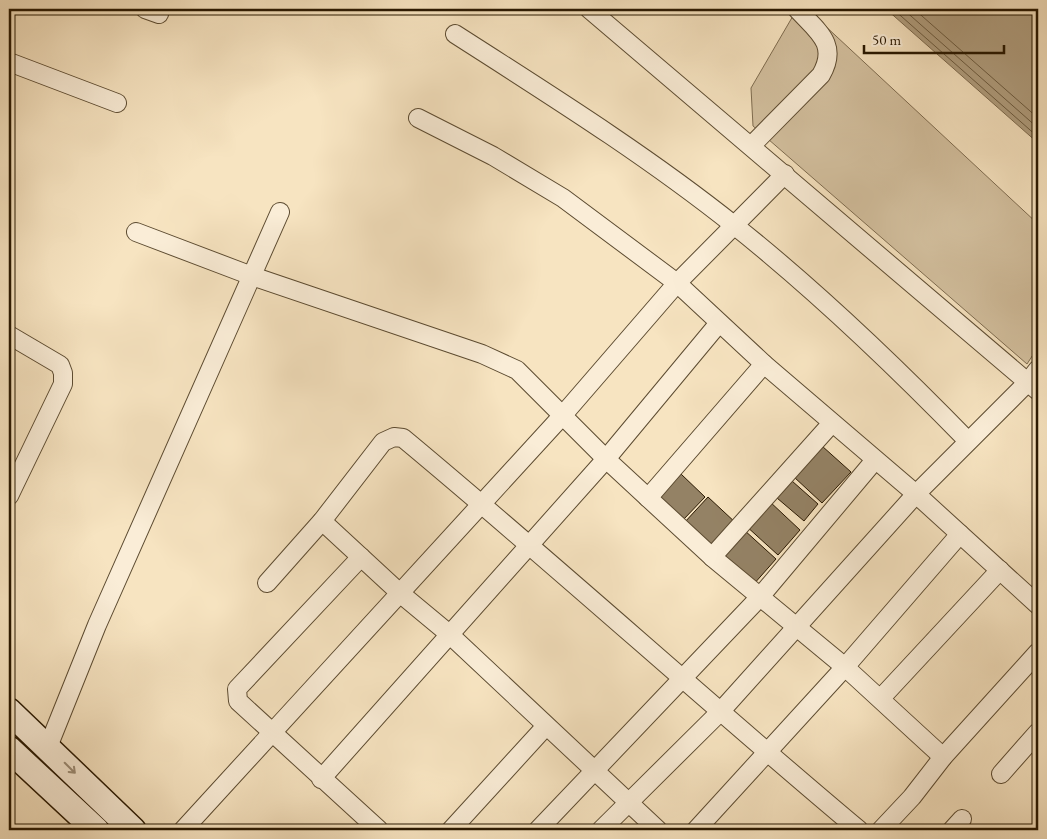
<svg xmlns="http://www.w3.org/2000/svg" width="1047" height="839" font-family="'EB Garamond',serif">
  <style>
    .green { fill: #d4c1a0; stroke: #7e6c50 }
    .water { fill: #b19f80; stroke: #7b694d }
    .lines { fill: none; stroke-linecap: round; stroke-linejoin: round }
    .shore { stroke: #6d5c40; stroke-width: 1 }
    .building { fill: #948265; stroke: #291801 }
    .minor-casing { stroke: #5c4b31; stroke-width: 20 }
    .secondary-casing { stroke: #291801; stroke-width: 28 }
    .minor { stroke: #faedd7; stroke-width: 18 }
    .secondary { stroke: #faedd7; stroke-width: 25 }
    .oneway { stroke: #9c8d77 }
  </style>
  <rect width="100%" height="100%" fill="#f7e4c1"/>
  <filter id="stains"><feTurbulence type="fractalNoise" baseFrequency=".004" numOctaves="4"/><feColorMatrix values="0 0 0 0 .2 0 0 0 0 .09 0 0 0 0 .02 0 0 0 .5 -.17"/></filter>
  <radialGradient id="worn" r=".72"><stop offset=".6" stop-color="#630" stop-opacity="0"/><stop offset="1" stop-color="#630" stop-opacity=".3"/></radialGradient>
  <polygon class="green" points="797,9 807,9 1038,224 1038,347 1027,364 753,126 751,88"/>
  <polygon class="water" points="886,9 1038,9 1038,143"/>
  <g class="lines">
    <g class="shore">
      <polyline points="893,9 1038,137"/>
      <polyline points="903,9 1038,128"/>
      <polyline points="914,9 1038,118"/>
    </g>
  </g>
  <g class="building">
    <polygon points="822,446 851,472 822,503 794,477"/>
    <polygon points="681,474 705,497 683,520 659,498"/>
    <polygon points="792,481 818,504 804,521 777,498"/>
    <polygon points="708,497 737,524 712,550 684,523"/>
    <polygon points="768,500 800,530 778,555 745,525"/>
    <polygon points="743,529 776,559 753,585 720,555"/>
  </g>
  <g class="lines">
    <g class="minor-casing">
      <g id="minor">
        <polyline points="145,9 159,14"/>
        <polyline points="589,9 1038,391"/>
        <path d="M455 34C550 95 646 155 735 226 818 292 894 365 968 441"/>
        <polyline points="9,62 117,103"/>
        <polyline points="418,118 493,156 563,198 677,283 764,364 916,494 1038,605"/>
        <path d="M751 146 821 75C839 44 817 31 797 9"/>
        <polyline points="136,232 252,276 482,354 517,370 606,459 712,557 845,667 943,757"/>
        <polyline points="9,335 60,365 63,373 63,384 9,496"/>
        <polyline points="648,498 764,364"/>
        <polyline points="322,521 401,594 448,633 658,830"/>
        <polyline points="361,557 237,689 238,701 379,830"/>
        <polyline points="712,557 832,423"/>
        <path d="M267 583 322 521 383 442 394 437 403 438C557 566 705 701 859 830"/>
        <polyline points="881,698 1000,570"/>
        <polyline points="48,747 97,625 280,212"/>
        <polyline points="1001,774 1038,732"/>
        <polyline points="321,779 606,459 719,323"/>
        <polyline points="183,830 562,416 677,283 785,174"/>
        <polyline points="451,830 546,726"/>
        <polyline points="538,830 759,598 875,460"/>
        <polyline points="601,830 720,712 916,494 1028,382 1038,369"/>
        <polyline points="696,830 845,667 960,534"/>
        <polyline points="881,830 912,797 943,757 1038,652"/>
        <polyline points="952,830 962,819"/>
      </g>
    </g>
    <g class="secondary-casing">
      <g id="secondary">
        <polyline points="9,711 133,830"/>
        <polyline points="9,749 96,830"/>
      </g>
    </g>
    <use href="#minor" class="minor"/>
    <use href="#secondary" class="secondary"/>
  </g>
  <defs><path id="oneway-shaft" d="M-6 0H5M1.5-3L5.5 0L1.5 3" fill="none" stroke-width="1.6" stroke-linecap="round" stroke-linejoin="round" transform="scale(1.25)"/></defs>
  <use class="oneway" href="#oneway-shaft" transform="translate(70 768) rotate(45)"/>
  <rect width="1047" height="839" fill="none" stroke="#f7e4c1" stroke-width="30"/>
  <rect x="10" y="10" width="1027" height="819" fill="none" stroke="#291801" stroke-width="2.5"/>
  <rect x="15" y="15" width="1017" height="809" fill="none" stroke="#291801"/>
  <path d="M864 45v8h140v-8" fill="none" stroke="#291801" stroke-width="2.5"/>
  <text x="872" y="45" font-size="15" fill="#291801" stroke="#faedd7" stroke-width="4" paint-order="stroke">50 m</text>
  <rect width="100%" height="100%" filter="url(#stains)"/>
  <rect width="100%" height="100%" fill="url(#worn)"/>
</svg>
